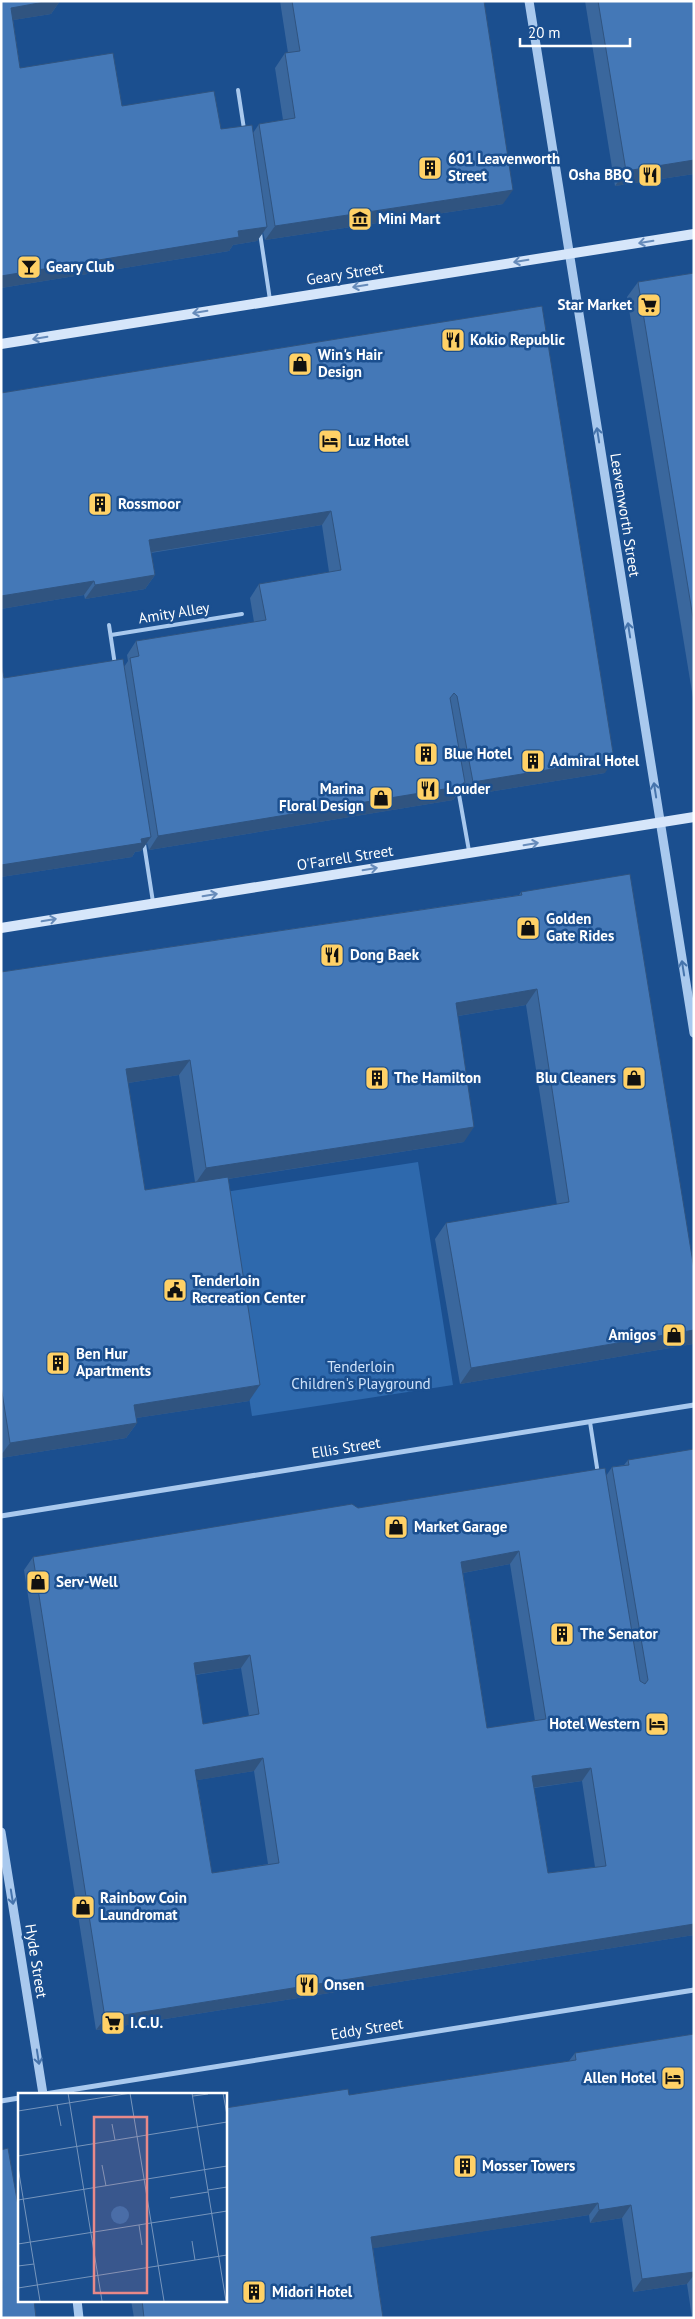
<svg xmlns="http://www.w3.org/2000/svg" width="695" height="2319" font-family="'PT Sans',sans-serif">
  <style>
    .green { fill: #2e69ad }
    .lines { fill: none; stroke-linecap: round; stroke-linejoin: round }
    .service { stroke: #a9c9ee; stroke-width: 4 }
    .minor { stroke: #a9c9ee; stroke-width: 5 }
    .tertiary { stroke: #a9c9ee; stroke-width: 9 }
    .secondary { stroke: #d6e6fa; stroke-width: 10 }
    .wall { fill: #3a679d; fill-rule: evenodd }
    .shaded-wall { fill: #305480 }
    .building { fill: #4478b7; stroke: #305480; fill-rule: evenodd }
    .oneway { stroke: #668bba }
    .oneway2 { stroke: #4674ac }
    .labels { text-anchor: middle; stroke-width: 5; stroke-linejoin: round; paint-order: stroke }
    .poi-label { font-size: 15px; font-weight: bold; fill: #fff; stroke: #1b4f8f; text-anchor: start }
    .street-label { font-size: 15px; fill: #fff; stroke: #1b4f8f }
    .park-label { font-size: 15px; fill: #cfe3fa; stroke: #1b4f8f }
    .inset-road { fill: none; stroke: #7695bc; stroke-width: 1 }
    .view { fill: #e88989; fill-opacity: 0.15; stroke: #e88989; stroke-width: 2.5 }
    .inset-edge { fill: none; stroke: #fff; stroke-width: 2.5 }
  </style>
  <rect width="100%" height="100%" fill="#1b4f8f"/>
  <polygon class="green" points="418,1162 453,1385 252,1416 219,1207 225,1192"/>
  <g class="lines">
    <g class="service">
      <polyline points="238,90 244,129"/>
      <polyline points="260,233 270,300"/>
      <polyline points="109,625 115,665"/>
      <polyline points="111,635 242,614"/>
      <polyline points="458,789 469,851"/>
      <polyline points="144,844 153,902"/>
      <polyline points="590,1422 598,1474"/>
    </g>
    <g class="minor">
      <polyline points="1,1516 694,1405"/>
      <polyline points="45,2094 694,1990"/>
      <polyline points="1,2101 19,2098"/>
    </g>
    <g class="tertiary">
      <polyline points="529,1 694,1033"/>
      <polyline points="1,1832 43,2094"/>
      <polyline points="77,2300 79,2318"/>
    </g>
    <g class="secondary">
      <polyline points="1,344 694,234"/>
      <polyline points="1,928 694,817"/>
    </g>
  </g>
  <g class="wall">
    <polygon points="1,1 60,1 51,14 13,20 20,68 122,106 221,129 253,133 259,124 283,120 275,68 285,53 288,53 280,1 484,1 503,204 265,240 263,232 257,241 233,245 229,251 1,288"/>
    <polygon points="585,1 694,1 694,174 615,186"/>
    <polygon points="694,273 694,704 627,297 638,282"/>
    <polygon points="542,306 605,773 463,796 462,789 453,800 149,850 147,843 141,851 135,852 132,857 1,877 1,663 4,678 124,667 128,661 127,655 136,641 254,622 250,598 259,584 329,572 322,525 151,553 155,575 145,589 85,599 84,595 1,609 1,393"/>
    <path d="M521 892 693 1344 460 1384 435 1239 446 1223 557 1205 526 1005 458 1016 464 1142 228 1179 249 1401 136 1418 137 1423 126 1438 1 1458V972L519 895ZM179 1075 195 1182 145 1190 128 1083Z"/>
    <path d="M628 1460 694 1935 96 2030 24 1570 33 1557 358 1508 606 1476 612 1467 624 1465ZM510 1564 535 1721 487 1728 463 1573ZM241 1668 249 1716 203 1724 195 1675ZM254 1771 268 1864 212 1873 197 1780ZM582 1781 595 1867 548 1873 534 1788Z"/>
    <polygon points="694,2034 694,2318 692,2318 687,2284 633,2292 622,2218 590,2223 589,2215 373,2248 383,2318 134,2318 131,2300 225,2300 349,2095 569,2061 575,2053"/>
  </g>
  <g class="shaded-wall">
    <polygon points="50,1 60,1 51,14 1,22 11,8"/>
    <polygon points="694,160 694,174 615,186 626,171"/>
    <polygon points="513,190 503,204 265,240 275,226"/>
    <polygon points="267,227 257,241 233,245 229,251 1,288 1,276 238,231"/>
    <polygon points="331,511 322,525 140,554 149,540"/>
    <polygon points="155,575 145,589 85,599 95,585"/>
    <polygon points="94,581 84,595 1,609 1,596"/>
    <polygon points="614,759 605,773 463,796 473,782"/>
    <polygon points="465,783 453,800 149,850 158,836"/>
    <polygon points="151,837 141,851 135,852 132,857 1,877 1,865"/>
    <polygon points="537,989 526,1005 445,1018 456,1003"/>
    <polygon points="190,1060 179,1075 115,1085 126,1069"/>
    <polygon points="474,1127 464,1142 195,1184 206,1168"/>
    <polygon points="694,1330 694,1343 693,1344 460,1384 471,1368"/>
    <polygon points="260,1385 249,1401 123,1420 134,1405"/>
    <polygon points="137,1423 126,1438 1,1458 1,1455 10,1443"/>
    <polygon points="519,1551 510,1564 452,1575 461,1562"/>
    <polygon points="250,1655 241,1668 185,1676 194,1663"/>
    <polygon points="263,1758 254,1771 186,1782 195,1770"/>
    <polygon points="591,1768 582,1781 523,1789 532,1776"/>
    <polygon points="694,1924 694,1935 96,2030 105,2018"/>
    <polygon points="598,2203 589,2215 362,2250 371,2237"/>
    <polygon points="631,2205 622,2218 590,2223 599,2210"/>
    <polygon points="694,2272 694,2275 687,2284 633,2292 642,2279"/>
  </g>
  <g class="building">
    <polygon points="1,1 50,1 11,8 20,68 113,53 122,106 214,91 221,129 252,125 267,227 238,231 239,237 1,276"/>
    <polygon points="292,1 484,1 513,190 275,226 259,124 295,118 285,53 300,51"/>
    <polygon points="598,1 694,1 694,160 626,171"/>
    <polygon points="694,273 694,624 638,282"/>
    <polygon points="542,306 614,759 473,782 457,696 454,693 450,698 465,783 463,783 463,786 158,836 130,658 139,656 136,641 266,620 259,584 341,570 331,511 149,540 155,575 95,585 94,581 1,596 1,393"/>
    <polygon points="123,659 151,837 141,839 142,843 1,865 1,663 4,678"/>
    <polygon points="630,874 694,1269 694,1330 471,1368 446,1223 569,1202 537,989 456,1003 474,1127 206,1168 190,1060 126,1069 145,1190 228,1177 260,1385 134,1405 137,1423 10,1443 1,1386 1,972 522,895 521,892"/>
    <path d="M694 1449V1924L105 2018 33 1557 352 1504 358 1508 605 1468 640 1681 645 1684 648 1680 612 1467 629 1465 628 1460ZM519 1551 546 1719 487 1728 461 1562ZM250 1655 259 1714 203 1724 194 1663ZM263 1758 279 1863 212 1873 195 1770ZM591 1768 606 1866 548 1873 532 1776Z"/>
    <polygon points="694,2034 694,2272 642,2279 631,2205 599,2210 598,2203 371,2237 383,2318 144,2318 142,2300 225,2300 225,2108 348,2089 349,2095 576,2060 575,2053"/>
    <polygon points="8,2148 19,2211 19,2300 34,2300 36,2318 1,2318 1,2150"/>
  </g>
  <defs><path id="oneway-shaft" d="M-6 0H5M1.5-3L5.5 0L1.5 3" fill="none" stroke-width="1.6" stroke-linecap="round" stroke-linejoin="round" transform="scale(1.25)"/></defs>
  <g class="oneway">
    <use href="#oneway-shaft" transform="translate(646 242) rotate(171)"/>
    <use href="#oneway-shaft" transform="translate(521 261) rotate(171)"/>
    <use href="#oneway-shaft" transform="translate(360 286) rotate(171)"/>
    <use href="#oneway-shaft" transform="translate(200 312) rotate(171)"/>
    <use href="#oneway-shaft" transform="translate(40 338) rotate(171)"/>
    <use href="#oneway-shaft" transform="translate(531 844) rotate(-9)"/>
    <use href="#oneway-shaft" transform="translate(370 869) rotate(-9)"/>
    <use href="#oneway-shaft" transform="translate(210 895) rotate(-9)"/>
    <use href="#oneway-shaft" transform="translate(49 920) rotate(-10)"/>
  </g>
  <g class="oneway2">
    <use href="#oneway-shaft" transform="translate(598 435) rotate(-99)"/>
    <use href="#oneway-shaft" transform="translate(629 630) rotate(-99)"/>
    <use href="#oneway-shaft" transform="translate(655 790) rotate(-99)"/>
    <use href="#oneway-shaft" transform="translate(683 968) rotate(-99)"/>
    <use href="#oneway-shaft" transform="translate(12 1897) rotate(81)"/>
    <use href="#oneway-shaft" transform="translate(38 2057) rotate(81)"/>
  </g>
  <defs>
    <g id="building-square" transform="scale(1.25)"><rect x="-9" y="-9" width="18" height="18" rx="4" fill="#ffd166" stroke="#1b4f8f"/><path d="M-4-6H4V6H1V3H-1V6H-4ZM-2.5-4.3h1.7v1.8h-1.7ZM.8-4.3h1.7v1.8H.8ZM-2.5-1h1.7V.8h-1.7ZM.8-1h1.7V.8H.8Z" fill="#111"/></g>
    <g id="restaurant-square" transform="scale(1.25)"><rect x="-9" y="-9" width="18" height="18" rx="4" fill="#ffd166" stroke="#1b4f8f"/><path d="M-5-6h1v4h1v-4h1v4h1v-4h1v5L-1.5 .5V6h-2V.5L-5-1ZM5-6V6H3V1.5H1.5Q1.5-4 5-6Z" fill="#111"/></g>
    <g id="museum-square" transform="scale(1.25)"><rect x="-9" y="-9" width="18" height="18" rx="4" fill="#ffd166" stroke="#1b4f8f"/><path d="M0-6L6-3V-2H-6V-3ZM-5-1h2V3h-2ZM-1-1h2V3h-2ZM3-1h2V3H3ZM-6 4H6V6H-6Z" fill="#111"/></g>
    <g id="bar-square" transform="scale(1.25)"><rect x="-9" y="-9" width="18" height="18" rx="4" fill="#ffd166" stroke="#1b4f8f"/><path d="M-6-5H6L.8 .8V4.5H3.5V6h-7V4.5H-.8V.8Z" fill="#111"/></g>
    <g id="supermarket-square" transform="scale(1.25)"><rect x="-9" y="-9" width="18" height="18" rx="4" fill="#ffd166" stroke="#1b4f8f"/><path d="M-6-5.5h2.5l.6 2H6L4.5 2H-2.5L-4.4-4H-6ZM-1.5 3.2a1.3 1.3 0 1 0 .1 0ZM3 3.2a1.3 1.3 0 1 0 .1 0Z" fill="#111"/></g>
    <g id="shop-square" transform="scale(1.25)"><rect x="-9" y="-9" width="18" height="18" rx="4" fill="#ffd166" stroke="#1b4f8f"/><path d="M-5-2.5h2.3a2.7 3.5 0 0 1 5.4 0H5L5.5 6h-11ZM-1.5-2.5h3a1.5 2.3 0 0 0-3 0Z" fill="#111"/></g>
    <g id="hotel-square" transform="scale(1.25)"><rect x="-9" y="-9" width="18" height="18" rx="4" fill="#ffd166" stroke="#1b4f8f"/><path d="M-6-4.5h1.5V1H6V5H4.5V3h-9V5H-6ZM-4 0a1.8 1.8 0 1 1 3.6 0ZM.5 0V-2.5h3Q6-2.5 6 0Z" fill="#111"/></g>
    <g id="civic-square" transform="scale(1.25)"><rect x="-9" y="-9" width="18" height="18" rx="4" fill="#ffd166" stroke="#1b4f8f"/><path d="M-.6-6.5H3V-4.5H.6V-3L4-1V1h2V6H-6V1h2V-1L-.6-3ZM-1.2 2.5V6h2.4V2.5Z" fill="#111"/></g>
  </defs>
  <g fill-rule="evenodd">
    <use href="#building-square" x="430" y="168"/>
    <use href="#restaurant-square" x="650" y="175"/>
    <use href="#museum-square" x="360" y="219"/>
    <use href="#bar-square" x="29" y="267"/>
    <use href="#supermarket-square" x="649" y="305"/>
    <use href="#restaurant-square" x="453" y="340"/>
    <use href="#shop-square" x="300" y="364"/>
    <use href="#hotel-square" x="330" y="441"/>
    <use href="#building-square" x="100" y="504"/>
    <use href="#building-square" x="426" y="754"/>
    <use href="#building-square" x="533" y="761"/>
    <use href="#restaurant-square" x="428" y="789"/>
    <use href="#shop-square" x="381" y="798"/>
    <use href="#shop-square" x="528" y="928"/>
    <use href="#restaurant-square" x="332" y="955"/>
    <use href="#building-square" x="377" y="1078"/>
    <use href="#shop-square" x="634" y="1078"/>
    <use href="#civic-square" x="175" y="1290"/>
    <use href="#shop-square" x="674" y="1335"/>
    <use href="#building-square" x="58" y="1363"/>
    <use href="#shop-square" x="396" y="1527"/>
    <use href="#shop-square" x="38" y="1582"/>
    <use href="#building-square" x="562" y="1634"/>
    <use href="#hotel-square" x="657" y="1724"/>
    <use href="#shop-square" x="83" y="1907"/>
    <use href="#restaurant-square" x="307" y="1985"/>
    <use href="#supermarket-square" x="113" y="2023"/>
    <use href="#hotel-square" x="673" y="2078"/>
    <use href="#building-square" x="465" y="2166"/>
    <use href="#building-square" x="254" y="2292"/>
  </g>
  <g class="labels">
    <g class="poi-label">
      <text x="448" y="164">601 Leavenworth<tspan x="448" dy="17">Street</tspan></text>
      <text x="632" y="180" text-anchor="end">Osha BBQ</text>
      <text x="378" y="224">Mini Mart</text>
      <text x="46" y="272">Geary Club</text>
      <text x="632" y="310" text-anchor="end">Star Market</text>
      <text x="470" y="345">Kokio Republic</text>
      <text x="318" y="360">Win's Hair<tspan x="318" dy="17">Design</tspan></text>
      <text x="348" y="446">Luz Hotel</text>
      <text x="118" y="509">Rossmoor</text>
      <text x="444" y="759">Blue Hotel</text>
      <text x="550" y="766">Admiral Hotel</text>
      <text x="364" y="794" text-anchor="end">Marina<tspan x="364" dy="17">Floral Design</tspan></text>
      <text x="446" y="794">Louder</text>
      <text x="546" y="924">Golden<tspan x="546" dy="17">Gate Rides</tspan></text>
      <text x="350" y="960">Dong Baek</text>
      <text x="394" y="1083">The Hamilton</text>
      <text x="616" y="1083" text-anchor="end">Blu Cleaners</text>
      <text x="192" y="1286">Tenderloin<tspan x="192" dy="17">Recreation Center</tspan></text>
      <text x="656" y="1340" text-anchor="end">Amigos</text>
      <text x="76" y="1359">Ben Hur<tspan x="76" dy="17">Apartments</tspan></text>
      <text x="414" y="1532">Market Garage</text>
      <text x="56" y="1587">Serv-Well</text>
      <text x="580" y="1639">The Senator</text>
      <text x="640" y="1729" text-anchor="end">Hotel Western</text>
      <text x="100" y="1903">Rainbow Coin<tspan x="100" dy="17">Laundromat</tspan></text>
      <text x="324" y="1990">Onsen</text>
      <text x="130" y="2028">I.C.U.</text>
      <text x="656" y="2083" text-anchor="end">Allen Hotel</text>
      <text x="482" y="2171">Mosser Towers</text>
      <text x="272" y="2297">Midori Hotel</text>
    </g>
    <g class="street-label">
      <text transform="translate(345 274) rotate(-9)" y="5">Geary Street</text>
      <text transform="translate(625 515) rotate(81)" y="5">Leavenworth Street</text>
      <text transform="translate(174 613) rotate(-9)" y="5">Amity Alley</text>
      <text transform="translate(345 858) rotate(-9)" y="5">O'Farrell Street</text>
      <text transform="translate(346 1448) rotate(-9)" y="5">Ellis Street</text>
      <text transform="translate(36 1961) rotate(81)" y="5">Hyde Street</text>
      <text transform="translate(367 2029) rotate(-9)" y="5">Eddy Street</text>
    </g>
    <g class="park-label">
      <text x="361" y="1372">Tenderloin<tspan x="361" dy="17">Children's Playground</tspan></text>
    </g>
  </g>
  <g transform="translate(18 2093)">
    <rect width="209" height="209" fill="#1b4f8f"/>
    <path d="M93 122a9 9 0 1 1 18 0a9 9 0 1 1-18 0Z" fill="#2e69ad"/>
    <path class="inset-road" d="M50 0 84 208M112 0 146 208M174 0 208 208M205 0 209 22M175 3 190 1M39 12 43 33M0 18 113 0M94 31 97 47M0 63 209 29M84 72 88 93M0 74 22 208M190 97 209 94M152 105 190 99M0 107 209 73M121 132 124 152M174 148 177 167M0 151 209 118M0 173 16 171M0 195 209 162"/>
    <path class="view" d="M76 24H129V200H76Z"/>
    <rect width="209" height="209" class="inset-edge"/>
  </g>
  <rect width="695" height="2319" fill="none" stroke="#ffffff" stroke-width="5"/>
  <path d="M520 38v8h110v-8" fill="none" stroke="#ffffff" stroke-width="2.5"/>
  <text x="528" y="38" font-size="15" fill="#ffffff" stroke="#1b4f8f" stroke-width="4" paint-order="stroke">20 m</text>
</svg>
